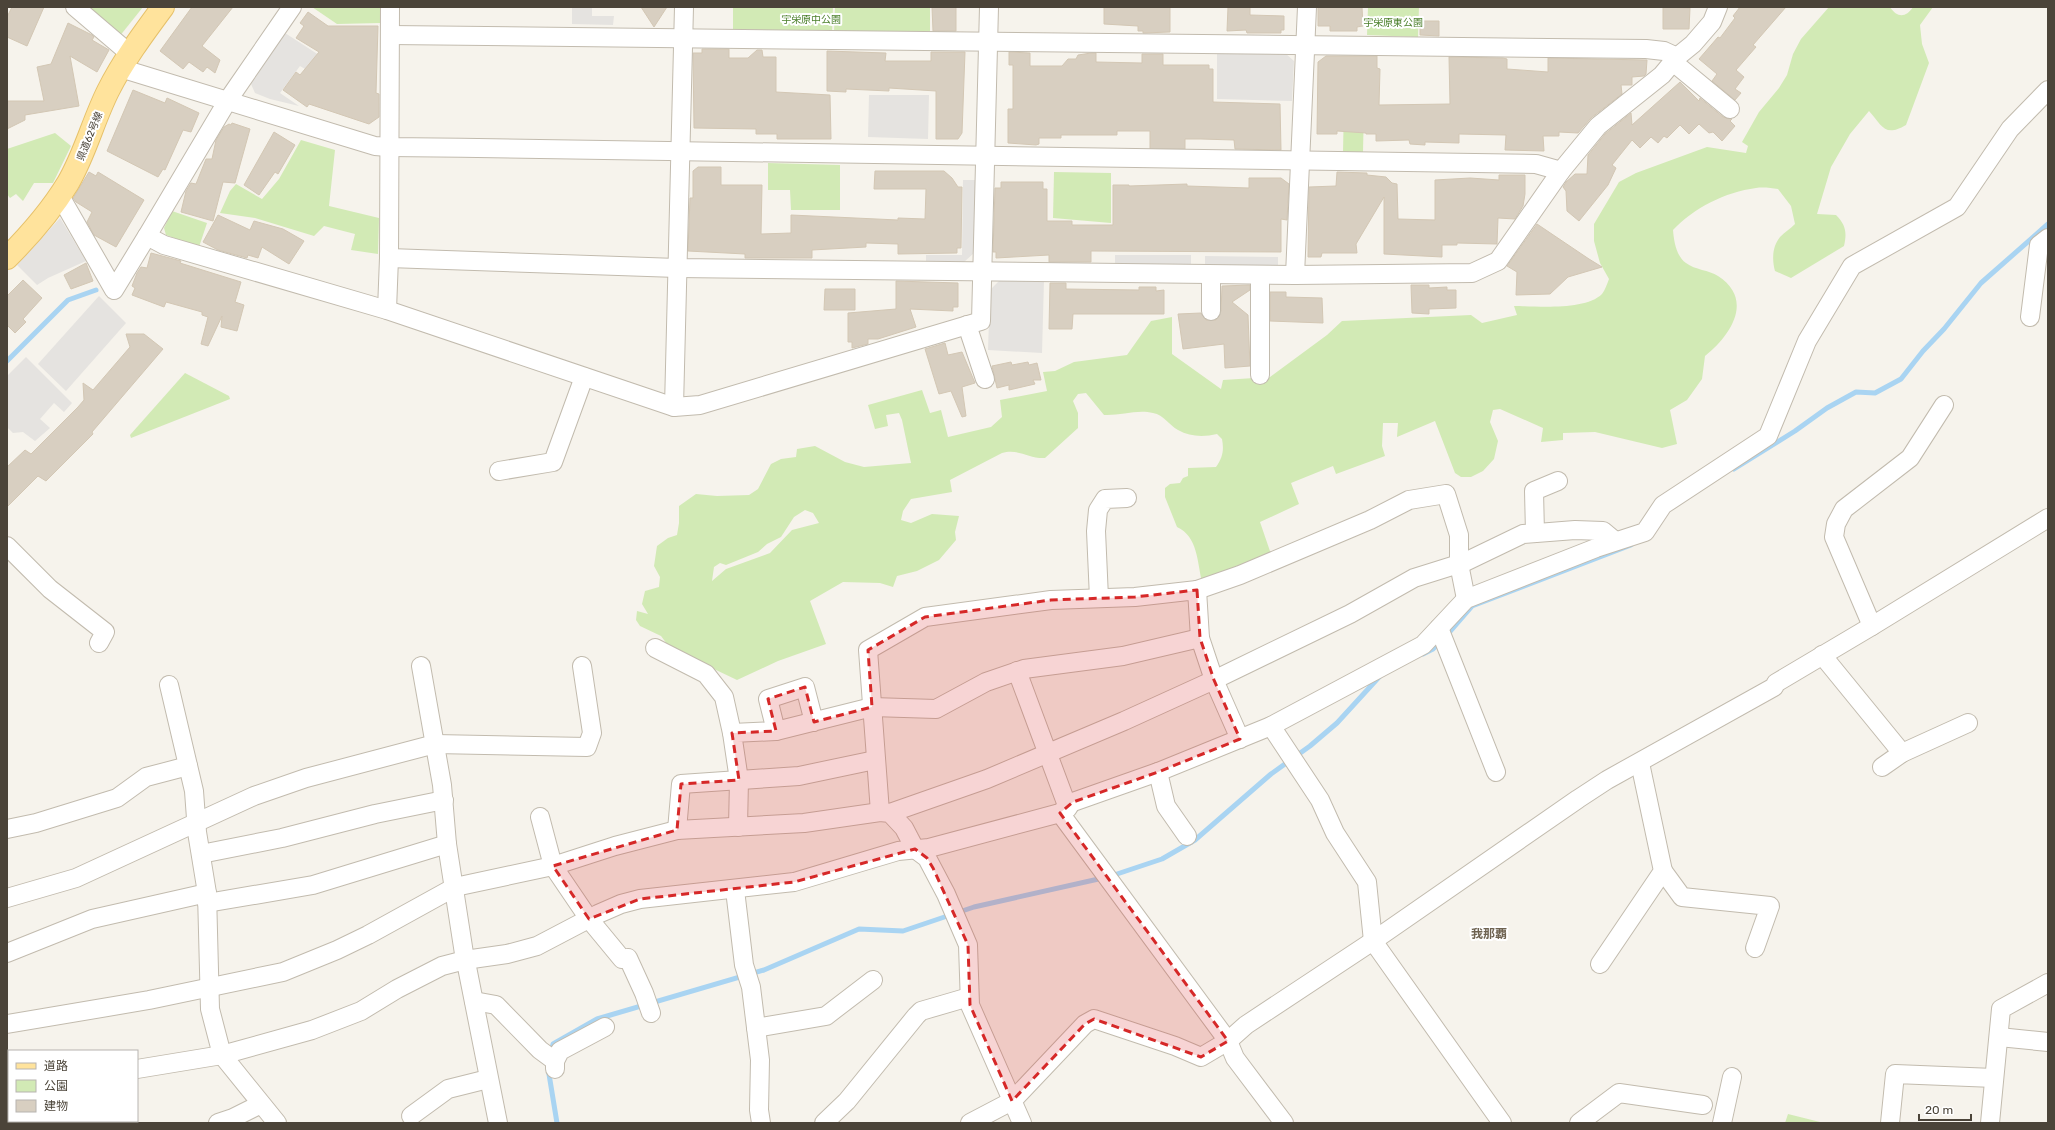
<svg xmlns="http://www.w3.org/2000/svg" width="2055" height="1130" font-family="Rubik,'Noto Sans JP',sans-serif">
  <style>
    .green { fill: #d2eab5; fill-rule: evenodd }
    .parking { fill: #e5e3e0 }
    .lines { fill: none; stroke-linecap: round; stroke-linejoin: round }
    .stream { stroke: #a9d4f2; stroke-width: 5 }
    .building { fill: #d8cfc1; stroke: #d3c7b4 }
    .minor-casing { stroke: #c2bbae; stroke-width: 20 }
    .major-casing { stroke: #e6c16a; stroke-width: 24 }
    .minor { stroke: #fff; stroke-width: 18 }
    .major { stroke: #ffe39c; stroke-width: 22 }
    .marked { fill: #d62828; fill-opacity: 0.2; stroke: #d62828; stroke-width: 3; stroke-dasharray: 8 5; stroke-linejoin: round }
    .labels { text-anchor: middle; stroke-width: 4; stroke-linejoin: round; paint-order: stroke }
    .park-label { font-size: 10px; fill: #4a7f2a; stroke: #fff }
    .street-label { font-size: 10px; fill: #4b4439; stroke: #fff }
    .quarter-label { font-size: 12px; font-weight: bold; fill: #6e6250; stroke: #fff }
  </style>
  <rect width="100%" height="100%" fill="#f6f3ec"/>
  <g class="green">
    <polygon points="83,7 143,7 119,37"/>
    <polygon points="312,7 381,7 381,23 337,24"/>
    <polygon points="733,7 833,7 832,32 733,29"/>
    <polygon points="835,7 930,7 930,31 834,31"/>
    <polygon points="1368,7 1419,7 1418,37 1367,35"/>
    <path d="M1829 7H1890C1897 18 1906 18 1913 7H1933L1920 25 1922 44 1929 63 1906 125C1884 138 1882 125 1869 111L1850 134 1831 167 1817 214 1836 215C1846 225 1847 233 1844 246L1791 278 1775 271C1772 260 1772 247 1780 237 1785 232 1790 229 1795 224L1791 206 1778 189C1771 188 1763 187 1756 188 1725 192 1694 208 1673 230 1674 241 1676 256 1686 263 1695 270 1709 270 1718 276 1755 300 1730 336 1705 356L1702 379 1687 400 1670 410 1677 444 1662 448 1595 432 1563 433V440L1541 442 1543 428 1500 409 1493 410 1490 422 1498 441 1494 459 1483 471 1471 477H1461L1455 473 1435 421 1397 437 1398 423H1383L1382 446 1385 456 1336 474 1333 466 1291 483 1299 504 1260 522 1272 557 1202 582C1197 561 1198 537 1177 527L1165 497V488L1170 484 1180 483 1183 478 1188 476V468L1216 467C1223 457 1224 450 1222 439L1217 434C1204 437 1190 437 1178 430 1169 425 1164 415 1153 413 1137 409 1120 416 1104 415L1086 393 1078 394 1073 401 1078 413V428L1045 458C1029 459 1018 448 1002 453L950 480 952 492 911 499 903 511 901 520 911 523 932 514 959 516 955 532 956 540 939 560 917 571 897 576 893 587 880 583 843 582 810 601 826 644 778 661 737 680 670 648 661 636 640 626 636 620 637 611 648 614 642 604 645 591 659 587 660 577 654 566 657 546 668 538 677 535 679 523V506L696 494 717 496 749 495 758 489 771 464 781 459 796 457 797 449 815 446 845 462 864 467 911 463 902 420 899 413 886 415 888 426 875 429 868 405 922 390 930 413 941 410 948 437 991 427 1002 417 1000 400 1047 391 1043 372 1055 371 1074 362 1127 355 1151 321 1172 317V354L1221 389 1223 380 1270 377 1327 335 1342 321 1471 315 1482 323 1517 315 1514 306C1536 306 1585 311 1602 294 1605 290 1607 284 1609 279L1600 263 1594 241V224L1619 182 1636 173 1707 147 1746 153 1748 146 1742 142 1759 112 1779 88 1787 75 1793 54 1801 39ZM805 510 813 513 819 523 792 530 770 553 726 569 712 581 714 567 720 563 726 565 758 552 767 544 781 537 794 517Z"/>
    <polygon points="1344,105 1364,106 1363,152 1343,152"/>
    <polygon points="55,133 71,146 53,183 34,183 23,201 16,194 10,198 7,194 7,149"/>
    <polygon points="301,140 335,150 329,206 379,218 378,254 351,250 355,234 324,226 314,236 255,218 220,213 230,191 236,184 262,199 279,179"/>
    <polygon points="768,163 840,165 840,210 791,210 790,190 768,190"/>
    <polygon points="1054,172 1111,173 1111,223 1053,218"/>
    <polygon points="172,211 207,223 199,247 166,235 164,228"/>
    <polygon points="185,373 229,396 230,399 131,438 130,435"/>
    <polygon points="1788,1114 1824,1123 1785,1123"/>
  </g>
  <g class="parking">
    <polygon points="572,7 592,7 592,16 614,16 613,25 572,24"/>
    <polygon points="285,33 322,57 310,72 300,66 280,93 299,106 270,99 255,93 251,84"/>
    <polygon points="1217,53 1285,53 1294,61 1292,101 1217,99"/>
    <polygon points="869,95 929,95 928,139 868,137"/>
    <polygon points="963,180 976,180 974,253 964,262 926,261 926,255 962,255"/>
    <polygon points="60,218 86,261 48,278 37,285 17,265"/>
    <polygon points="1115,255 1191,255 1191,269 1115,268"/>
    <polygon points="1205,256 1278,257 1278,271 1205,269"/>
    <polygon points="1000,280 1044,280 1042,353 988,350 990,290"/>
    <polygon points="99,296 126,323 66,391 38,364"/>
    <polygon points="26,357 72,403 64,412 54,403 40,419 50,428 35,441 23,432 13,433 7,427 7,376"/>
  </g>
  <g class="lines">
    <g class="stream">
      <polyline points="7,361 68,300 96,290"/>
      <polyline points="1734,469 1795,431 1827,408 1856,392 1875,393 1901,379 1923,351 1944,329 1981,283 2048,224"/>
      <polyline points="1446,636 1472,606 1631,545"/>
      <polyline points="1423,654 1433,649 1440,642"/>
      <polyline points="1111,876 1162,859 1195,840 1271,774 1310,746 1337,723 1380,676"/>
      <polyline points="551,1052 553,1044 597,1019 764,970 859,929 903,931 974,907 1103,878"/>
      <polyline points="548,1068 557,1123"/>
    </g>
  </g>
  <g class="building">
    <polygon points="12,7 44,7 27,46 7,37 7,17"/>
    <polygon points="192,7 233,7 202,46 220,60 215,73 207,67 203,72 189,62 183,69 160,51"/>
    <polygon points="641,7 667,7 654,27"/>
    <polygon points="932,7 956,7 956,31 933,31"/>
    <polygon points="1104,7 1170,7 1170,32 1143,33 1143,31 1138,31 1138,26 1104,24"/>
    <polygon points="1228,7 1250,7 1250,15 1284,16 1284,30 1281,30 1281,33 1247,33 1246,30 1227,31"/>
    <polygon points="1318,7 1362,7 1363,26 1357,27 1357,31 1330,31 1330,26 1318,26"/>
    <polygon points="1663,7 1690,8 1689,29 1663,29"/>
    <polygon points="1740,7 1786,7 1753,45 1756,47 1736,70 1744,77 1735,89 1741,93 1735,100 1712,81 1717,74 1699,59 1718,37 1720,38 1735,18 1733,16"/>
    <polygon points="308,12 328,26 378,26 376,93 379,94 379,117 369,124 309,104 307,107 283,90 296,72 300,75 319,52 296,38 304,26 300,23"/>
    <polygon points="1420,21 1439,21 1439,36 1420,35"/>
    <polygon points="68,23 92,35 94,37 92,40 109,50 97,72 70,56 79,106 25,115 25,120 7,129 7,101 44,101 37,67 51,64"/>
    <polygon points="702,49 729,49 729,58 748,58 757,50 762,50 763,57 776,57 776,92 830,95 831,139 777,139 777,134 756,134 756,129 694,128 693,53 702,53"/>
    <polygon points="827,51 886,53 885,61 931,61 931,52 965,52 962,133 958,139 936,139 936,91 889,88 889,91 846,89 846,92 827,91"/>
    <polygon points="1009,52 1030,53 1030,66 1062,66 1068,59 1076,59 1078,55 1091,53 1096,53 1096,62 1142,63 1142,54 1163,54 1163,65 1209,65 1209,69 1213,69 1213,102 1280,104 1281,150 1235,149 1234,140 1201,139 1185,139 1185,149 1150,149 1150,131 1117,131 1117,135 1061,135 1061,138 1039,138 1039,144 1036,145 1008,143 1008,109 1013,109 1013,65 1009,65"/>
    <polygon points="1326,56 1377,56 1377,68 1380,69 1379,105 1450,104 1449,57 1503,58 1507,59 1507,69 1548,72 1548,58 1647,60 1646,74 1644,76 1632,77 1632,85 1621,85 1622,94 1591,118 1578,133 1559,132 1559,136 1543,136 1544,151 1505,150 1506,135 1459,134 1459,143 1425,142 1425,145 1410,144 1409,140 1376,141 1376,134 1366,134 1366,133 1337,131 1337,134 1317,134 1318,62"/>
    <polygon points="1680,82 1699,101 1700,98 1723,117 1732,119 1730,121 1735,126 1722,141 1713,132 1709,133 1699,124 1689,134 1680,125 1667,138 1664,136 1658,143 1651,137 1640,148 1632,140 1612,165 1616,168 1608,185 1579,221 1567,211 1566,191 1563,187 1566,182 1575,174 1587,174 1588,155 1605,134 1631,113 1632,125"/>
    <polygon points="133,90 165,103 167,98 199,113 191,132 183,130 165,170 163,169 158,177 107,151"/>
    <polygon points="232,123 250,129 235,183 223,182 213,221 181,212 186,191 191,183 196,184 206,159 212,159 216,140 224,127 229,124 231,125"/>
    <polygon points="274,132 295,145 278,174 275,172 259,195 244,185"/>
    <polygon points="698,167 721,167 721,185 762,185 761,234 791,233 791,215 898,220 898,218 925,219 926,189 874,189 875,171 944,171 952,178 958,187 962,187 961,248 957,248 957,253 898,254 898,244 866,243 866,247 812,250 812,258 745,258 745,254 688,251 690,198 693,198 693,171"/>
    <polygon points="89,172 96,176 98,172 144,200 116,247 94,235 87,222 92,212 76,202 73,198"/>
    <polygon points="1337,172 1367,173 1367,175 1386,177 1392,183 1397,184 1398,219 1435,220 1435,180 1470,178 1499,180 1499,175 1525,175 1525,194 1523,206 1515,219 1498,218 1497,244 1457,243 1457,245 1442,245 1442,257 1384,254 1384,197 1356,244 1357,253 1322,253 1321,257 1308,257 1309,187 1336,186"/>
    <polygon points="1249,178 1281,178 1289,184 1287,220 1281,219 1281,252 1091,251 1091,262 1049,262 1049,255 996,258 996,252 993,252 995,188 1001,188 1001,182 1043,182 1043,189 1047,189 1047,221 1072,221 1072,225 1113,225 1113,185 1129,185 1129,186 1187,184 1187,186 1249,188"/>
    <polygon points="218,215 250,230 254,221 283,229 304,241 289,264 262,247 258,258 248,255 247,258 218,250 203,242"/>
    <polygon points="1537,224 1589,259 1602,267 1568,277 1550,294 1516,295 1517,272 1507,266"/>
    <polygon points="151,253 181,261 180,263 241,282 235,302 244,305 237,331 221,327 222,316 208,346 201,344 208,317 202,315 202,312 166,302 164,307 132,295 135,288 132,286 137,273 141,267 147,268"/>
    <polygon points="86,263 93,281 71,289 64,275"/>
    <polygon points="23,280 42,298 23,319 26,322 15,333 7,325 7,296"/>
    <polygon points="896,281 958,283 958,307 953,307 953,311 910,309 916,327 878,339 868,339 868,344 852,348 852,342 848,342 848,313 896,309"/>
    <polygon points="1050,283 1066,283 1066,289 1139,290 1139,287 1156,287 1156,291 1164,290 1164,314 1073,314 1072,329 1049,329"/>
    <polygon points="1250,285 1250,290 1232,302 1248,315 1250,366 1225,368 1224,344 1183,349 1178,314 1201,313 1206,320 1216,320 1221,311 1222,286"/>
    <polygon points="1411,285 1429,285 1429,288 1447,287 1447,290 1456,290 1456,308 1429,309 1429,314 1412,313"/>
    <polygon points="825,289 855,289 855,310 824,310"/>
    <polygon points="1270,292 1286,292 1286,297 1322,298 1323,323 1270,321"/>
    <polygon points="126,334 144,334 163,349 92,432 93,434 46,481 38,476 7,507 7,467 25,450 31,454 78,407 84,400 83,383 93,390 130,347"/>
    <polygon points="945,343 948,355 962,352 975,383 962,387 966,416 962,417 951,391 939,394 925,349"/>
    <polygon points="1011,362 1012,365 1028,362 1029,365 1037,363 1041,380 1033,380 1035,384 1009,390 1009,385 997,388 992,366"/>
  </g>
  <g class="lines">
    <g class="minor-casing">
      <g id="minor">
        <polyline points="75,7 129,53"/>
        <polyline points="292,7 228,100 147,236 164,245 387,310 674,407 700,405 981,321 989,7"/>
        <polyline points="390,35 1646,49 1664,51 1677,57"/>
        <polyline points="1673,62 1730,109"/>
        <path d="M120 68 375 146 388 147C771 151 1154 161 1536 164L1561 171"/>
        <polyline points="60,196 114,290 147,236"/>
        <polyline points="389,258 677,268 1295,275 1472,273 1498,261 1561,171 1598,126 1662,75 1677,57 1693,44 1712,22 1718,7"/>
        <polyline points="1211,275 1211,311"/>
        <polyline points="1260,275 1260,375"/>
        <polyline points="1295,275 1307,7"/>
        <polyline points="387,310 389,258 390,7"/>
        <polyline points="2030,317 2039,245 2048,238"/>
        <polyline points="967,325 985,379"/>
        <polyline points="674,407 684,7"/>
        <polyline points="499,471 553,462 584,377"/>
        <polyline points="1535,533 1534,491 1558,481"/>
        <polyline points="7,546 50,589 105,632 99,643"/>
        <polyline points="1197,590 1240,575 1370,520 1409,500 1446,494 1459,535 1459,564 1466,599"/>
        <polyline points="1099,598 1096,531 1098,510 1105,499 1127,498"/>
        <polyline points="1872,626 1834,537 1836,524 1844,509 1910,458 1944,405"/>
        <polyline points="1439,628 1496,772"/>
        <polyline points="655,648 706,674 724,697 732,733"/>
        <polyline points="1822,655 1902,753"/>
        <polyline points="421,666 442,785 447,844 465,960"/>
        <polyline points="1017,671 1068,808"/>
        <polyline points="169,685 194,791 197,832 207,893 210,1009 222,1055 277,1123"/>
        <polyline points="814,722 805,687 768,699 776,731 872,707 936,709 986,682 1024,669 1123,656 1200,638"/>
        <polyline points="1271,726 1320,800 1335,833 1367,882 1373,941 1502,1123"/>
        <polyline points="1882,767 1902,753 1968,723"/>
        <polyline points="1158,772 1166,806 1187,836"/>
        <polyline points="880,812 868,650 925,617 1051,600 1135,597 1197,590 1200,638 1214,680 1240,739"/>
        <polyline points="890,813 987,779 1124,721 1214,680 1350,614 1414,578 1465,562 1523,534 1575,530 1603,531 1615,541"/>
        <polyline points="1060,813 1228,1041 1235,1058 1284,1123"/>
        <polyline points="540,817 553,866 589,919 622,959 628,958 644,993 651,1013"/>
        <polyline points="738,827 739,780 732,733 776,731"/>
        <polyline points="7,829 36,823 117,798 146,777 188,766"/>
        <polyline points="677,830 681,784 799,776 875,760"/>
        <polyline points="201,854 282,838 375,814 444,800"/>
        <polyline points="1663,871 1682,897 1770,906 1755,948"/>
        <polyline points="735,890 744,965 751,987 760,1060 759,1110 761,1123"/>
        <polyline points="7,898 76,878 254,796 306,778 435,744 587,747 592,733 582,666"/>
        <polyline points="207,903 313,885 447,844"/>
        <polyline points="7,953 92,919 207,893"/>
        <polyline points="1600,964 1663,871 1640,763"/>
        <polyline points="467,967 498,1123"/>
        <polyline points="474,1001 496,1005 540,1050 555,1061"/>
        <polyline points="7,1024 149,1000 283,972 337,950 368,935 455,887 553,866 615,846 677,830 804,823 880,812 890,813 904,828 915,849 927,858 946,894 968,945 970,1005 1022,1123"/>
        <polyline points="756,1028 826,1016 873,980"/>
        <polyline points="1999,1037 2048,1042"/>
        <polyline points="137,1069 222,1055 312,1030 361,1011 397,989 442,966 465,960 507,954 537,946 598,914 621,904 640,899 794,882 898,851 929,848 1060,813 1073,802 1158,772 1271,726 1423,645 1466,599 1596,548 1645,532 1663,505 1768,436 1807,341 1852,266 1957,207 2010,129 2048,90"/>
        <polyline points="555,1069 555,1061 560,1051 605,1027"/>
        <polyline points="7,1096 9,1101"/>
        <polyline points="411,1116 448,1089 488,1079"/>
        <polyline points="17,1121 17,1123"/>
        <polyline points="218,1123 233,1118 261,1104"/>
        <polyline points="824,1123 847,1101 916,1016 921,1011 969,997"/>
        <polyline points="970,1123 1012,1101 1085,1024 1094,1019 1175,1046 1201,1057 1228,1041 1246,1025 1373,941 1578,799 1607,780 1774,687 1776,683 1872,626 2048,518"/>
        <polyline points="1579,1123 1619,1093 1703,1105"/>
        <polyline points="1722,1123 1732,1077"/>
        <polyline points="1890,1123 1895,1074 1994,1078"/>
        <polyline points="1990,1123 2001,1009 2048,983"/>
      </g>
    </g>
    <g class="major-casing">
      <path id="major" d="M7 258C30 235 51 211 68 183 85 154 93 121 108 91 123 61 143 34 163 7"/>
    </g>
    <use href="#minor" class="minor"/>
    <use href="#major" class="major"/>
  </g>
  <path class="marked" d="M1197 590 1200 638 1214 680 1240 739 1158 772 1073 802 1060 813 1228 1041 1201 1057 1094 1019 1085 1024 1012 1101 970 1005 968 945 933 868 927 858 915 849 794 882 640 899 589 919 553 866 677 830 681 784 739 780 732 733 776 731 768 699 805 687 814 722 872 707 868 650 925 617 1051 600 1135 597Z"/>
  <g class="labels">
    <g class="park-label">
      <text x="811" y="23">宇栄原中公園</text>
      <text x="1393" y="26">宇栄原東公園</text>
    </g>
    <g class="street-label">
      <text transform="translate(89 136) rotate(-68)" y="4">県道62号線</text>
    </g>
    <g class="quarter-label">
      <text x="1489" y="938">我那覇</text>
    </g>
  </g>
  <rect width="2055" height="1130" fill="none" stroke="#4b4439" stroke-width="16"/>
  <rect x="8" y="1050" width="130" height="72" fill="#ffffff" stroke="#b7b4b0"/>
  <rect x="16" y="1063" width="20" height="6" fill="#ffe39c" stroke="#b7b4b0"/>
  <text x="44" y="1070" font-size="12" fill="#4b4439">道路</text>
  <rect x="16" y="1080" width="20" height="12" fill="#d2eab5" stroke="#b7b4b0"/>
  <text x="44" y="1090" font-size="12" fill="#4b4439">公園</text>
  <rect x="16" y="1100" width="20" height="12" fill="#d8cfc1" stroke="#b7b4b0"/>
  <text x="44" y="1110" font-size="12" fill="#4b4439">建物</text>
  <path d="M1919 1114v6h52v-6" fill="none" stroke="#4b4439" stroke-width="2"/>
  <text x="1925" y="1114" font-size="12" fill="#4b4439" stroke="#ffffff" stroke-width="3" paint-order="stroke">20 m</text>
</svg>
